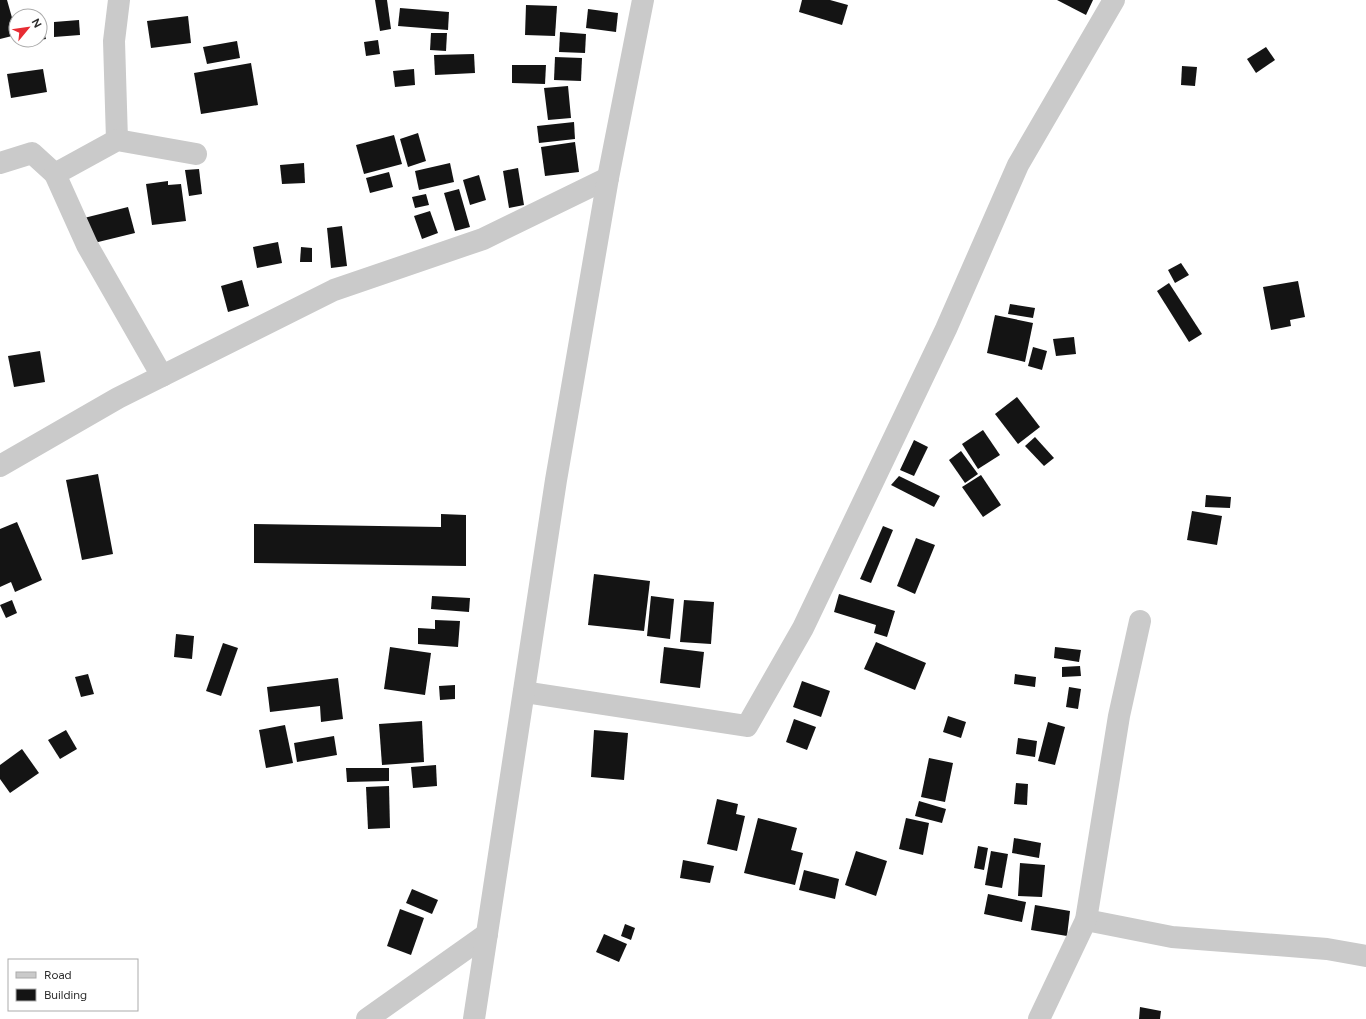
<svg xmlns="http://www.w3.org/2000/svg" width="1366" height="1019" font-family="Figtree,sans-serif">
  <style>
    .building { fill: #141414 }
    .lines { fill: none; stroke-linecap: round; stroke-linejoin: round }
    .minor { stroke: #cacaca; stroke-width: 22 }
  </style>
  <rect width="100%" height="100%" fill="#fff"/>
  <g class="building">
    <polygon points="0,0 7,0 16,32 16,35 0,39"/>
    <polygon points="375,0 387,0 391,29 380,31"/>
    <polygon points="802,0 830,0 848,5 842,25 799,12"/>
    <polygon points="1057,0 1093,0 1086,15"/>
    <polygon points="526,5 557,6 555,36 525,35"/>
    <polygon points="400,8 449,12 448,30 398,26"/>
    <polygon points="588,9 618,13 616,32 586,28"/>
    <polygon points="188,16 191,43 151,48 147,21"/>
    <polygon points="40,19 46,39 40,40"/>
    <polygon points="79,20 80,35 54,37 54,22"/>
    <polygon points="560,32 586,34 585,53 559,52"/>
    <polygon points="431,33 447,33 446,51 430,50"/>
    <polygon points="378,40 380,54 366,56 364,42"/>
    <polygon points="237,41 240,58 207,64 203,47"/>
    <polygon points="1266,47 1275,60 1256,73 1247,59"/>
    <polygon points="474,54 475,73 435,75 434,55"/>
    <polygon points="555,57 582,58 581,81 554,80"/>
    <polygon points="251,63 258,105 201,114 194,73"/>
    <polygon points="512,65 546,65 545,84 512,83"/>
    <polygon points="1182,66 1197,67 1195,86 1181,85"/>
    <polygon points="43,69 47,92 11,98 7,74"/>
    <polygon points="414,69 415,85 395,87 393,71"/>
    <polygon points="568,86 571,118 548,120 544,88"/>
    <polygon points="574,122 575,139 539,143 537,126"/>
    <polygon points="418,133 426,161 408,167 400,139"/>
    <polygon points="394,135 402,164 364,174 356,145"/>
    <polygon points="575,142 579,172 545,176 541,147"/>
    <polygon points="304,163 305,183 282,184 280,165"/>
    <polygon points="450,163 454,182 419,190 415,171"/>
    <polygon points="518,168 524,205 509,208 503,171"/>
    <polygon points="199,169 202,194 189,196 185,170"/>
    <polygon points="389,172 393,187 370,193 366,178"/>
    <polygon points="479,175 486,200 470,205 463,180"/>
    <polygon points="168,181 168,185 181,184 186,221 152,225 146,184"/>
    <polygon points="459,189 470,227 455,231 444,193"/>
    <polygon points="426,194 429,205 415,208 412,197"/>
    <polygon points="128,207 135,233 90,244 84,218"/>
    <polygon points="430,211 438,233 422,239 414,216"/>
    <polygon points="342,226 347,266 331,268 327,228"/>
    <polygon points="278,242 282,263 257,268 253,247"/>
    <polygon points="301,247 312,248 312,262 300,262"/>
    <polygon points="1181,263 1189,275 1175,283 1168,270"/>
    <polygon points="242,280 249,306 228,312 221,286"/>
    <polygon points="1298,281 1305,317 1290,320 1291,326 1271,330 1263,287"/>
    <polygon points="1169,283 1202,334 1189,342 1157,291"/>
    <polygon points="1010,304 1035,308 1033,318 1008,314"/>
    <polygon points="995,315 1033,323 1025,362 987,353"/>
    <polygon points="1074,337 1076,354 1056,356 1053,339"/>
    <polygon points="1033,347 1047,351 1042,370 1028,366"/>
    <polygon points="40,351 45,382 14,387 8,356"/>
    <polygon points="1017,397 1040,427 1018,444 995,414"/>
    <polygon points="983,430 1000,455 978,469 962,444"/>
    <polygon points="1035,437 1054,458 1044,466 1025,446"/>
    <polygon points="914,440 928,447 914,476 900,470"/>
    <polygon points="961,451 978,474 965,483 949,460"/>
    <polygon points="98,474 113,554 82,560 66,480"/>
    <polygon points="981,475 1001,505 983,517 962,487"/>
    <polygon points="899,476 940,496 934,507 891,485"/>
    <polygon points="1206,495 1231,497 1230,508 1205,507"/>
    <polygon points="1192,511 1222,516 1217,545 1187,540"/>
    <polygon points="441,514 466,515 466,566 254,563 254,524 441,527"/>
    <polygon points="17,522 42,580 15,592 11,582 0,587 0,529"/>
    <polygon points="883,526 893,530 871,583 860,579"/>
    <polygon points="916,538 935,545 915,594 897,586"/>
    <polygon points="594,574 650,581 644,631 588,625"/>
    <polygon points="839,594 895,611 887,637 874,633 876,625 834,612"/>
    <polygon points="432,596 470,598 469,612 431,609"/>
    <polygon points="651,596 674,599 670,639 647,636"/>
    <polygon points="12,600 17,613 6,618 0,605"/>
    <polygon points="684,600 714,602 711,644 680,642"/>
    <polygon points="435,620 460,621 458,647 418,644 418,628 435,629"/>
    <polygon points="176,634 194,636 192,659 174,657"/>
    <polygon points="876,642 926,663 915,690 864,669"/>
    <polygon points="223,643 238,648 221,696 206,691"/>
    <polygon points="390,647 431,653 425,695 384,689"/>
    <polygon points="664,647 704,652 700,688 660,683"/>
    <polygon points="1055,647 1081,650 1079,662 1054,658"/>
    <polygon points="1080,666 1081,676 1062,677 1062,667"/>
    <polygon points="88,674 94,694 81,697 75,677"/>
    <polygon points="1015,674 1036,677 1035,687 1014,684"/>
    <polygon points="338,678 343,719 321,722 320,706 270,712 267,687"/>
    <polygon points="802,681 830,691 821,717 793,707"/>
    <polygon points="455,685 455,699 440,700 439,686"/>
    <polygon points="1069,687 1081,689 1078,709 1066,707"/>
    <polygon points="948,716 966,722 961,738 943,732"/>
    <polygon points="794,719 816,727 807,750 786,742"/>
    <polygon points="422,721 424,762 382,765 379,724"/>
    <polygon points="1048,722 1065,727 1055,765 1038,761"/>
    <polygon points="285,725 293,763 266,768 259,730"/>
    <polygon points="66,730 77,749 60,759 48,740"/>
    <polygon points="594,730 628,733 624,780 591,777"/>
    <polygon points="334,736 337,755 297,762 294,743"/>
    <polygon points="1018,738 1037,741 1035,757 1016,754"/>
    <polygon points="22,749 39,773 10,793 0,779 0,765"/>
    <polygon points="929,758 953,763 945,802 921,797"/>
    <polygon points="436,765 437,786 413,788 411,767"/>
    <polygon points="346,768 389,768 389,781 347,782"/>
    <polygon points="1016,783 1028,784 1027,805 1014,804"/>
    <polygon points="389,786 390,828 368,829 366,787"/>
    <polygon points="717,799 738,804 736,814 745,816 737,851 707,844"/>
    <polygon points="919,801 946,809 942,823 915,816"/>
    <polygon points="758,818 797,828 791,850 803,853 795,885 744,873"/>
    <polygon points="906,818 929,823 923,855 899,849"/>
    <polygon points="1014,838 1041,843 1039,858 1012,853"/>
    <polygon points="978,846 988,848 984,870 974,868"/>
    <polygon points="856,851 887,861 876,896 845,885"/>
    <polygon points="991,851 1008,854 1002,888 985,885"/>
    <polygon points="683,860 714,866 710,883 680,878"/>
    <polygon points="1020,863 1045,865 1042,897 1018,896"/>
    <polygon points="804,870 839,879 835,899 799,890"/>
    <polygon points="412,889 438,900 432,914 406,903"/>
    <polygon points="988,894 1026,902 1022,922 984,914"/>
    <polygon points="1035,905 1070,911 1067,936 1031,930"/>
    <polygon points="400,909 424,918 411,955 387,946"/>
    <polygon points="625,924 635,928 631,940 621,936"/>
    <polygon points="604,934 627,944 619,962 596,952"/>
    <polygon points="1140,1007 1161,1011 1160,1019 1139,1019"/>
  </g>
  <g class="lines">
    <g class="minor">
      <polyline points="117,140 114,41 119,0"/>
      <polyline points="0,163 32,153 55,174"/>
      <polyline points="162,376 87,245 55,174 117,140 196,154"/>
      <polyline points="0,466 118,398 334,290 483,239 608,178"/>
      <polyline points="524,692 747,726 803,628 946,329 1018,165 1114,0"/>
      <polyline points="1086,920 1172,937 1327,949 1366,956"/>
      <polyline points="367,1019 487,934"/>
      <polyline points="474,1019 556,480 608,178 643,0"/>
      <polyline points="1039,1019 1086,920 1119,716 1140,621"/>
    </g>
  </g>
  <rect x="8" y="959" width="130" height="52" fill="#ffffff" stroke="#ababab"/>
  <rect x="16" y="972" width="20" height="6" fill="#cacaca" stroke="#ababab"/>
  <text x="44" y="979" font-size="12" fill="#2d2d2d">Road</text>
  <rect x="16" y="989" width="20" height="12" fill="#141414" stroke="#ababab"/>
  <text x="44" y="999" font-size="12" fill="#2d2d2d">Building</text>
  <g transform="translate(28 28) rotate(61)"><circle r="19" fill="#ffffff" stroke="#ababab"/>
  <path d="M0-3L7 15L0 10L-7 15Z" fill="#e72c33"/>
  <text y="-6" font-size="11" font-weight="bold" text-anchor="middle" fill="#2d2d2d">N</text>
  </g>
</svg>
